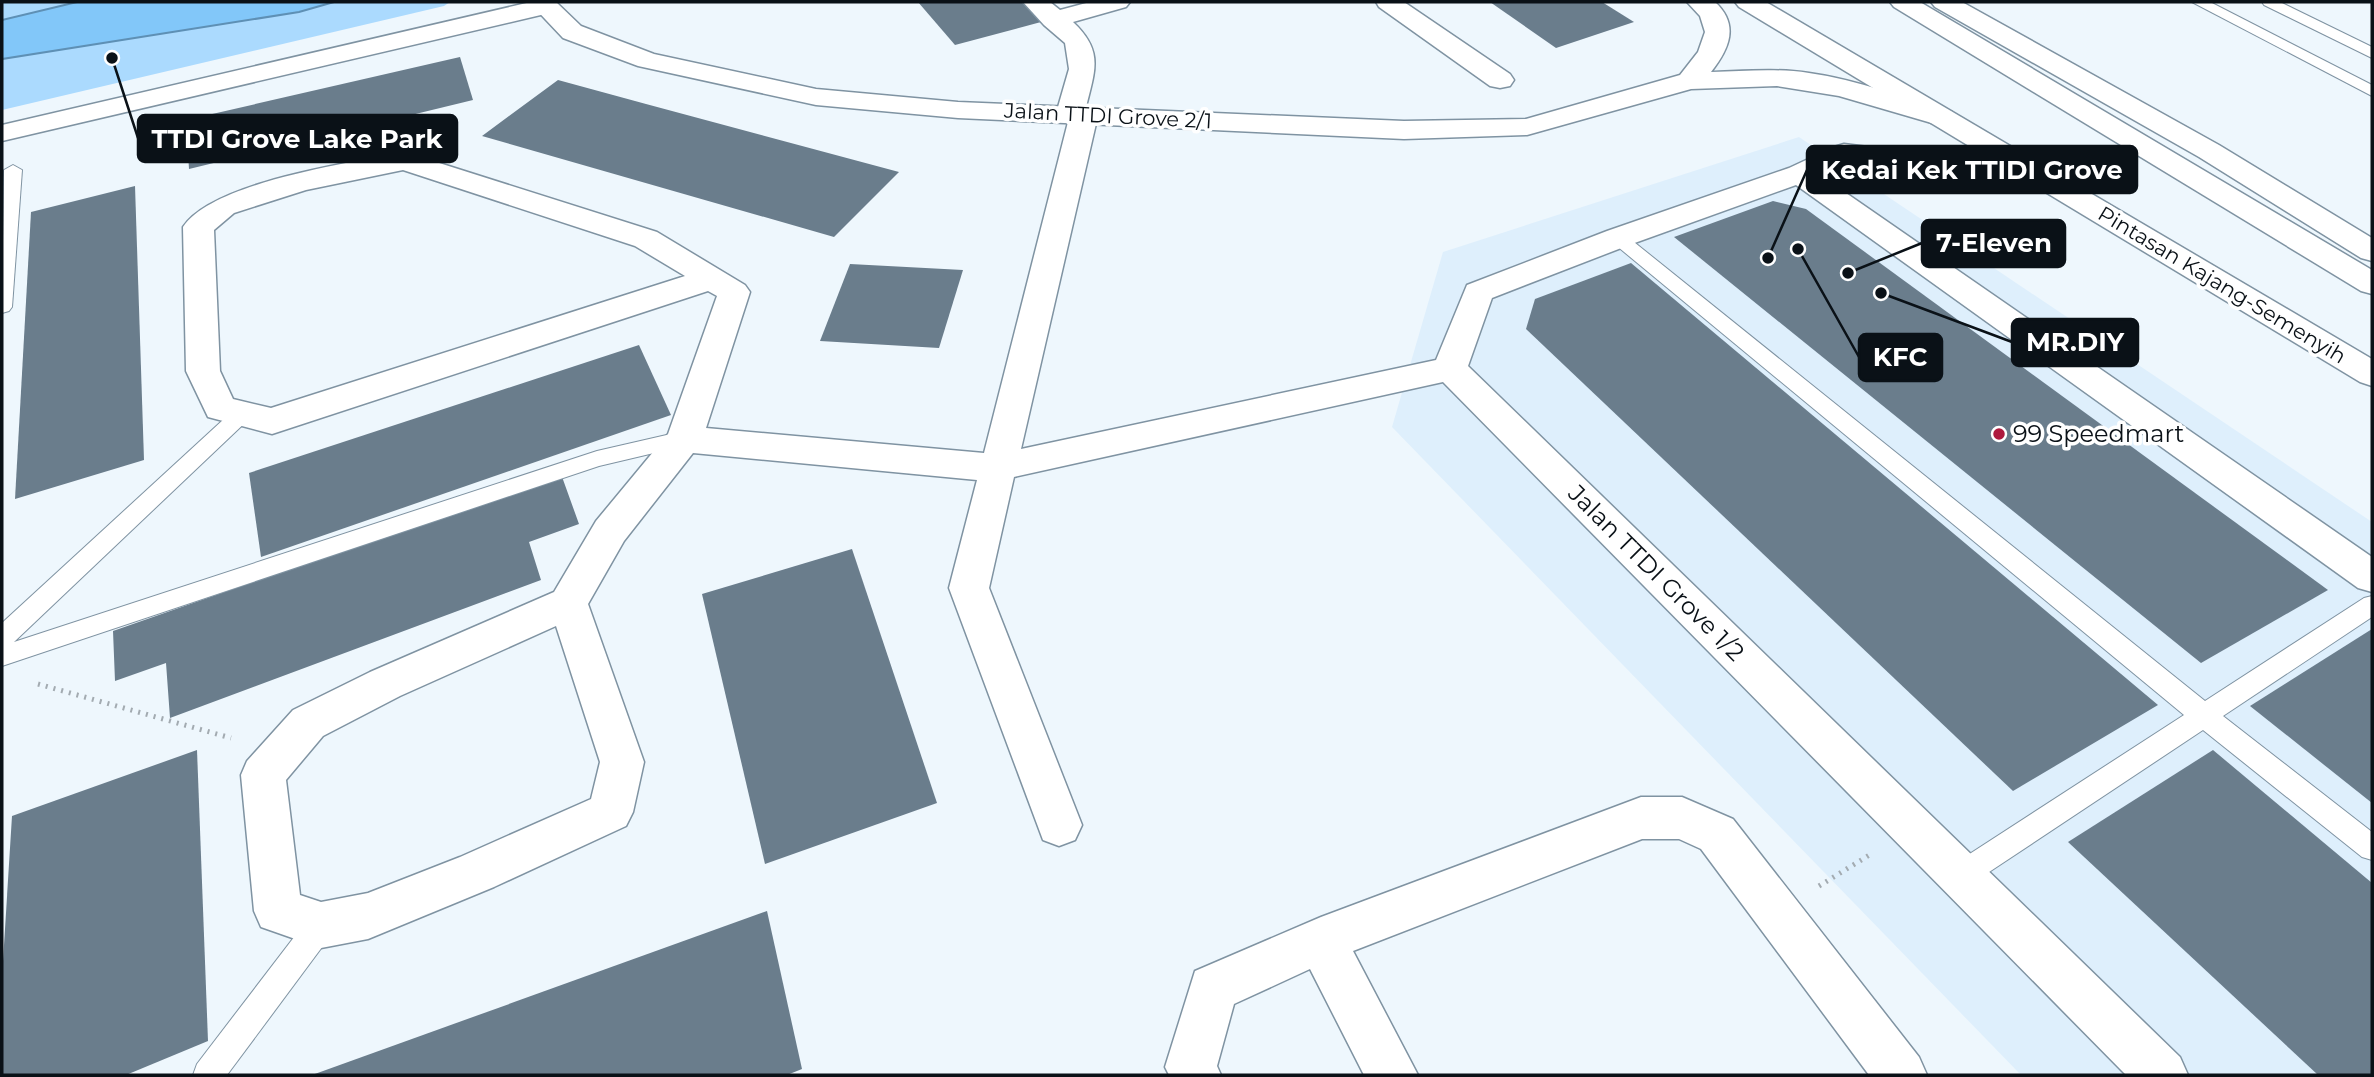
<svg xmlns="http://www.w3.org/2000/svg" width="2374" height="1077" font-family="Montserrat,sans-serif">
  <style>
    .built { fill: #deeffc }
    .green { fill: #abdafe }
    .water { fill: #82c7f9; stroke: #5e90b5; stroke-width: 2 }
    .building { fill: #6a7d8c }
    .lines { fill: none; stroke-linecap: round; stroke-linejoin: round }
    .service-casing { stroke: #7f93a2; stroke-width: 2 }
    .minor-casing { stroke: #7f93a2; stroke-width: 3 }
    .tertiary-casing { stroke: #7f93a2; stroke-width: 3 }
    .trunk-casing { stroke: #7f93a2; stroke-width: 3 }
    .path { stroke: #a3abb1; stroke-width: 5; stroke-dasharray: 2 6; stroke-linecap: butt }
    .service { fill: #fff; fill-rule: evenodd }
    .minor { fill: #fff; fill-rule: evenodd }
    .tertiary { fill: #fff; fill-rule: evenodd }
    .trunk { fill: #fff; fill-rule: evenodd }
    .poi-dot { fill: #ae193e; stroke: #fff; stroke-width: 2.5 }
    .labels { text-anchor: middle; stroke-width: 7; stroke-linejoin: round; paint-order: stroke }
    .far-street-label { font-size: 21px; fill: #0a1117; stroke: #fff }
    .poi-label { font-size: 24px; fill: #0a1117; stroke: #fff; text-anchor: start }
    .street-label { font-size: 24px; fill: #0a1117; stroke: #fff }
    .leader { fill: none; stroke: #0a1117; stroke-width: 2.5 }
    .callout-dot { fill: #0a1117; stroke: #fff; stroke-width: 2.5 }
    .callout { fill: #0a1117; stroke: #0a1117; stroke-width: 2.5 }
    .callout-label { font-size: 26px; text-anchor: middle; font-weight: bold; fill: #fff }
  </style>
  <rect width="100%" height="100%" fill="#eef7fd"/>
  <polygon class="built" points="1799,137 2372,522 2372,1075 2021,1075 1392,427 1443,252"/>
  <polygon class="green" points="2,2 450,2 444,6 2,110"/>
  <polygon class="water" points="77,2 334,2 299,12 2,59 2,20"/>
  <g class="building">
    <polygon points="918,2 1022,2 1041,22 955,45"/>
    <polygon points="1490,2 1602,2 1634,22 1556,48"/>
    <polygon points="460,57 473,100 189,169 186,120"/>
    <polygon points="558,80 646,104 899,172 834,237 482,136"/>
    <polygon points="135,186 144,460 15,499 31,212"/>
    <polygon points="1773,201 1806,209 2328,590 2201,663 1674,237"/>
    <polygon points="1631,263 2108,663 2158,705 2013,791 1526,329 1535,299"/>
    <polygon points="850,264 963,270 939,348 820,341"/>
    <polygon points="639,345 671,415 261,557 249,473"/>
    <polygon points="561,474 579,524 529,542 541,580 170,718 166,663 115,681 113,631"/>
    <polygon points="852,549 937,803 765,864 702,594"/>
    <polygon points="2372,629 2372,803 2250,706"/>
    <polygon points="197,750 208,1041 126,1075 2,1075 2,977 12,816"/>
    <polygon points="2213,750 2372,883 2372,1075 2318,1075 2068,842"/>
    <polygon points="767,911 802,1069 787,1075 312,1075"/>
  </g>
  <g class="lines">
    <g class="service-casing">
      <g id="service">
        <polygon points="2192,2 2210,2 2372,85 2372,96"/>
        <polygon points="2262,2 2280,2 2372,47 2372,58 2264,5"/>
        <polygon points="13,165 22,170 12,307 9,311 2,313 4,170"/>
        <polygon points="1618,232 1624,234 2205,701 2364,598 2372,596 2372,617 2223,716 2372,832 2372,860 2362,857 2203,730 1971,884 1961,888 1951,884 1947,875 1951,866 2184,715 1612,242 1609,238 1612,234"/>
        <polygon points="243,406 250,408 253,413 250,418 14,642 597,451 684,431 692,434 695,439 692,444 599,466 2,666 2,623 236,408"/>
        <polygon points="321,911 331,915 335,925 331,935 227,1075 193,1075 197,1064 311,915"/>
      </g>
    </g>
    <g class="minor-casing">
      <g id="minor">
        <polygon points="531,2 555,2 558,6 554,11 545,14 2,141 2,125"/>
        <path d="M1023 2H1050L1060 10 1090 2H1130L1126 7 1073 22C1104 51 1095 70 1086 107L1094 109 1098 115 1021 449 1436 360 1467 285 1607 231 1789 168 1834 147 1844 144 1900 151 1905 157 1900 163 1890 166 1848 162 1820 175 2372 557V592L2358 588 1796 185 1629 245 1492 298 1468 366 2180 1057 2188 1075H2126L1443 382 1014 477 989 588 1082 825 1075 840 1059 846 1043 840 949 588 977 480 693 453 624 541 588 604 644 762 633 812 626 826 494 887 368 939 321 948 261 927 254 911 241 775 247 761 293 710 370 672 554 592 596 521 668 434 717 296 708 291 272 434 208 417 186 371 183 227C213 182 350 163 404 152L414 155 657 232 745 285 750 292 706 428 984 453 1068 122 1060 120 1056 114 1069 69 1065 43 1044 25ZM403 170 635 246 685 276 271 408 233 399 220 371 214 230 234 213 306 190ZM556 626 600 762 591 799 460 857 368 893 321 902 300 895 286 780 323 736 400 696Z"/>
        <polygon points="1376,2 1404,2 1510,74 1514,80 1510,86 1500,88 1490,86 1379,7"/>
        <polygon points="1931,2 1962,2 2219,145 2372,238 2372,261 2361,258 2199,157 1935,7"/>
        <polygon points="1641,797 1682,797 1733,819 1919,1057 1927,1075 1869,1075 1701,849 1679,839 1642,839 1353,951 1418,1075 1364,1075 1310,969 1234,1004 1217,1066 1221,1075 1169,1075 1165,1067 1195,971 1321,917"/>
      </g>
    </g>
    <g class="tertiary-casing">
      <path id="tertiary" d="M529 2H556L581 26 654 54 816 89 958 102 1404 121 1526 119 1680 75 1698 52 1705 32 1700 16 1687 2H1715C1740 25 1729 49 1711 72 1744 71 1777 68 1809 73 1858 80 1905 98 1952 112L1956 118 1952 124 1942 126 1839 96 1777 86 1691 89 1527 135 1404 139 958 118 816 105 638 66 563 38Z"/>
    </g>
    <g class="trunk-casing">
      <g id="trunk">
        <polygon points="1735,2 1766,2 2372,359 2372,386 2360,382 1739,7"/>
        <polygon points="1890,2 1920,2 2372,270 2372,294 2361,291 1894,7"/>
      </g>
    </g>
    <g class="path">
      <polyline points="38,684 231,738"/>
      <polyline points="1819,886 1871,854"/>
    </g>
    <use href="#service" class="service"/>
    <use href="#minor" class="minor"/>
    <use href="#tertiary" class="tertiary"/>
    <use href="#trunk" class="trunk"/>
  </g>
  <circle class="poi-dot" cx="1999" cy="434" r="7"/>
  <g class="labels">
    <g class="far-street-label">
      <text transform="translate(1108 116) rotate(3)" y="7">Jalan TTDI Grove 2/1</text>
      <text transform="translate(2222 285) rotate(31)" y="7">Pintasan Kajang-Semenyih</text>
    </g>
    <g class="poi-label">
      <text x="2013" y="442">99 Speedmart</text>
    </g>
    <g class="street-label">
      <text transform="translate(1656 573) rotate(45)" y="8">Jalan TTDI Grove 1/2</text>
    </g>
  </g>
  <path class="leader" d="M112 58L138 138M1768 258L1807 170M1848 273L1922 243M1881 293L2012 342M1798 249L1859 357"/>
  <g class="callout-dot">
    <circle cx="112" cy="58" r="7"/>
    <circle cx="1768" cy="258" r="7"/>
    <circle cx="1848" cy="273" r="7"/>
    <circle cx="1881" cy="293" r="7"/>
    <circle cx="1798" cy="249" r="7"/>
  </g>
  <g class="callout">
    <rect x="138" y="115" width="319" height="47" rx="7"/>
    <rect x="1807" y="146" width="330" height="47" rx="7"/>
    <rect x="1922" y="220" width="143" height="47" rx="7"/>
    <rect x="2012" y="319" width="126" height="47" rx="7"/>
    <rect x="1859" y="334" width="83" height="47" rx="7"/>
  </g>
  <g class="callout-label">
    <text x="297" y="148">TTDI Grove Lake Park</text>
    <text x="1972" y="179">Kedai Kek TTIDI Grove</text>
    <text x="1994" y="252">7-Eleven</text>
    <text x="2075" y="351">MR.DIY</text>
    <text x="1900" y="366">KFC</text>
  </g>
  <rect width="2374" height="1077" fill="none" stroke="#0a1117" stroke-width="7"/>
</svg>
